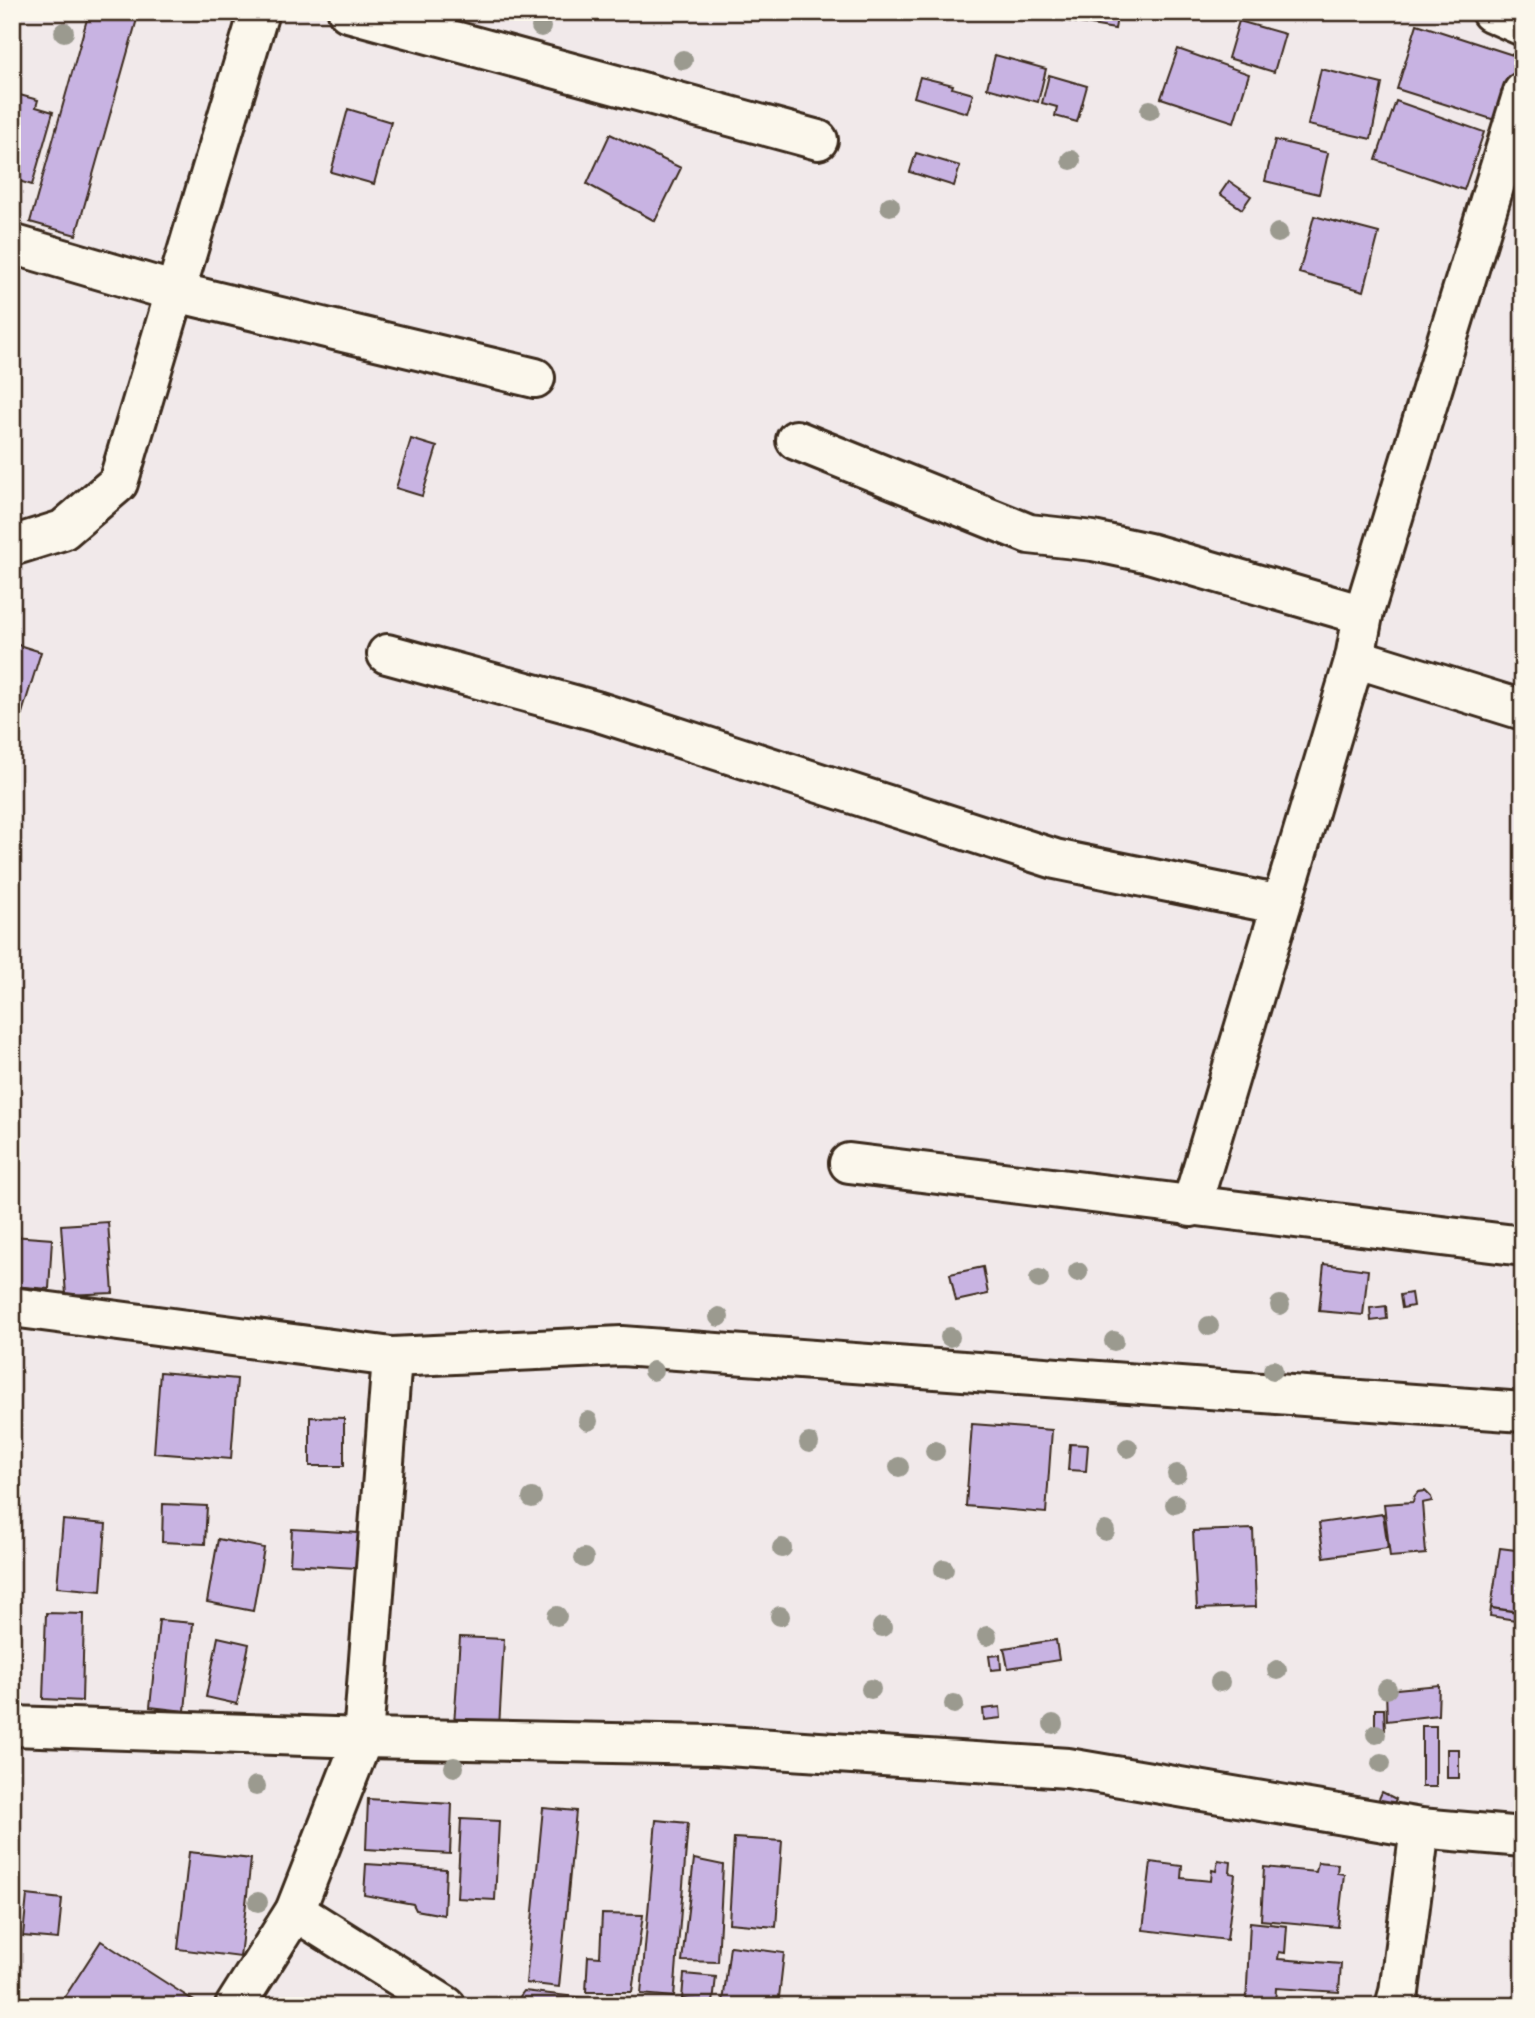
<svg xmlns="http://www.w3.org/2000/svg" width="1535" height="2018" font-family="'Balsamiq Sans',sans-serif">
  <style>
    .building { fill: #c8b3e2; stroke: #3b2a1e; stroke-width: 2 }
    .lines { fill: none; stroke-linecap: round; stroke-linejoin: round }
    .minor-casing { stroke: #3b2a1e; stroke-width: 44 }
    .minor { stroke: #fbf7ec; stroke-width: 38 }
    .tree { fill: #9b9a8f }
  </style>
  <rect width="100%" height="100%" fill="#f1e9ea"/>
  <filter id="ink" filterUnits="userSpaceOnUse"><feTurbulence type="fractalNoise" baseFrequency=".0143" numOctaves="2"/><feDisplacementMap in="SourceGraphic" scale="14" xChannelSelector="R" yChannelSelector="G"/><feConvolveMatrix kernelMatrix="1 2 1 2 8 2 1 2 1" color-interpolation-filters="sRGB"/></filter>
  <g filter="url(#ink)">
    <g class="building">
      <polygon points="89,12 139,12 76,235 30,222"/>
      <polygon points="1062,12 1118,12 1115,29 1061,20"/>
      <polygon points="1239,21 1285,34 1274,72 1228,58"/>
      <polygon points="1417,24 1519,57 1498,121 1397,89"/>
      <polygon points="1178,49 1249,74 1234,122 1161,98"/>
      <polygon points="995,55 1046,69 1038,102 987,88"/>
      <polygon points="1321,69 1382,84 1371,139 1308,125"/>
      <polygon points="1049,75 1087,86 1077,122 1055,116 1057,107 1042,103"/>
      <polygon points="920,77 953,85 952,88 973,94 967,113 914,97"/>
      <polygon points="16,94 38,100 36,107 53,112 32,185 12,179 12,108"/>
      <polygon points="1396,101 1484,132 1464,190 1376,160"/>
      <polygon points="348,109 391,122 374,184 331,172"/>
      <polygon points="610,134 681,168 655,221 587,184"/>
      <polygon points="1275,140 1328,153 1319,194 1265,181"/>
      <polygon points="916,153 960,166 954,186 910,172"/>
      <polygon points="1229,181 1251,196 1242,209 1220,194"/>
      <polygon points="1314,216 1379,233 1364,291 1299,273"/>
      <polygon points="411,439 437,447 422,496 396,488"/>
      <polygon points="12,643 41,652 19,723 12,721"/>
      <polygon points="108,1222 113,1293 66,1295 61,1225"/>
      <polygon points="12,1236 52,1239 49,1289 12,1286"/>
      <polygon points="1324,1264 1368,1270 1363,1315 1319,1311"/>
      <polygon points="983,1267 988,1294 956,1301 950,1274"/>
      <polygon points="1411,1293 1413,1306 1402,1308 1400,1295"/>
      <polygon points="1386,1306 1387,1319 1371,1321 1370,1308"/>
      <polygon points="160,1372 237,1379 231,1459 154,1453"/>
      <polygon points="310,1417 344,1418 344,1466 310,1466"/>
      <polygon points="972,1424 1052,1430 1046,1513 966,1506"/>
      <polygon points="1070,1444 1088,1445 1086,1471 1068,1470"/>
      <polygon points="1425,1491 1431,1497 1432,1501 1422,1503 1426,1554 1390,1557 1384,1504 1413,1502 1414,1497 1418,1492"/>
      <polygon points="163,1504 207,1506 205,1544 162,1542"/>
      <polygon points="1383,1514 1388,1548 1324,1557 1319,1523"/>
      <polygon points="63,1520 106,1524 101,1591 57,1587"/>
      <polygon points="292,1529 376,1534 373,1569 290,1564"/>
      <polygon points="1253,1529 1256,1607 1197,1609 1193,1531"/>
      <polygon points="218,1539 264,1548 253,1611 207,1602"/>
      <polygon points="1500,1548 1523,1551 1523,1612 1491,1608"/>
      <polygon points="1491,1608 1517,1612 1516,1620 1490,1616"/>
      <polygon points="46,1613 84,1614 82,1701 43,1699"/>
      <polygon points="159,1620 193,1623 185,1711 150,1707"/>
      <polygon points="218,1637 249,1644 237,1704 206,1697"/>
      <polygon points="460,1637 504,1639 499,1728 454,1725"/>
      <polygon points="1056,1640 1059,1660 1008,1668 1004,1648"/>
      <polygon points="1000,1655 1001,1669 991,1670 989,1656"/>
      <polygon points="1439,1685 1438,1715 1387,1721 1386,1690"/>
      <polygon points="1000,1707 1001,1718 984,1720 983,1709"/>
      <polygon points="1375,1709 1384,1709 1385,1730 1375,1731"/>
      <rect x="1422" y="1726" width="14" height="61"/>
      <rect x="1447" y="1749" width="12" height="29"/>
      <polygon points="1382,1792 1396,1799 1392,1807 1378,1801"/>
      <polygon points="368,1799 452,1804 450,1854 366,1849"/>
      <polygon points="543,1808 576,1811 559,1987 526,1983"/>
      <polygon points="461,1819 499,1821 495,1900 457,1898"/>
      <polygon points="656,1820 688,1823 674,1997 641,1994"/>
      <polygon points="734,1838 782,1841 776,1927 729,1923"/>
      <polygon points="189,1852 251,1859 240,1957 178,1949"/>
      <polygon points="694,1859 723,1865 718,1962 682,1961"/>
      <polygon points="1218,1860 1231,1862 1230,1873 1235,1874 1227,1940 1143,1930 1151,1862 1182,1866 1181,1878 1211,1881 1212,1870 1216,1871"/>
      <polygon points="1318,1862 1338,1864 1337,1873 1344,1874 1338,1927 1261,1920 1264,1867 1316,1872"/>
      <polygon points="366,1864 446,1869 444,1915 416,1910 413,1904 364,1895"/>
      <polygon points="27,1895 62,1899 58,1939 23,1936"/>
      <polygon points="602,1914 643,1915 632,1992 586,1992 588,1956 600,1957"/>
      <polygon points="1250,1922 1287,1926 1285,1953 1279,1952 1278,1959 1341,1964 1339,1992 1276,1988 1275,2006 1246,2006"/>
      <polygon points="101,1941 199,2004 198,2006 59,2006"/>
      <polygon points="730,1946 784,1953 778,2006 723,2003"/>
      <polygon points="684,1974 716,1977 713,2003 682,1999"/>
      <polygon points="524,1991 655,2006 513,2006"/>
    </g>
    <g class="lines">
      <g class="minor-casing">
        <g id="minor">
          <polyline points="348,12 818,140"/>
          <polyline points="1491,12 1523,26"/>
          <polyline points="12,244 176,292 535,378"/>
          <polyline points="796,440 1029,534 1093,541 1149,553 1363,615"/>
          <polyline points="12,546 63,530 118,483 259,12"/>
          <polyline points="387,654 596,711 1055,859 1281,905"/>
          <polyline points="1355,658 1523,710"/>
          <polyline points="849,1163 1523,1246"/>
          <polyline points="1191,1207 1355,658 1363,615 1523,92"/>
          <polyline points="12,1307 392,1357 622,1346 1523,1412"/>
          <polyline points="12,1726 363,1738 712,1745 1068,1768 1420,1828 1523,1837"/>
          <polyline points="295,1911 446,2006"/>
          <polyline points="235,2006 295,1911 363,1738 392,1357"/>
          <polyline points="1395,2006 1399,1992 1420,1828"/>
        </g>
      </g>
      <use href="#minor" class="minor"/>
    </g>
    <g class="tree">
      <circle cx="541" cy="27" r="10"/>
      <circle cx="64" cy="32" r="10"/>
      <circle cx="683" cy="60" r="10"/>
      <circle cx="1150" cy="110" r="10"/>
      <circle cx="1071" cy="160" r="10"/>
      <circle cx="890" cy="206" r="10"/>
      <circle cx="1278" cy="233" r="10"/>
      <circle cx="1078" cy="1272" r="10"/>
      <circle cx="1039" cy="1279" r="10"/>
      <circle cx="1280" cy="1305" r="10"/>
      <circle cx="719" cy="1317" r="10"/>
      <circle cx="1209" cy="1326" r="10"/>
      <circle cx="950" cy="1337" r="10"/>
      <circle cx="1114" cy="1341" r="10"/>
      <circle cx="1273" cy="1370" r="10"/>
      <circle cx="653" cy="1371" r="10"/>
      <circle cx="588" cy="1421" r="10"/>
      <circle cx="809" cy="1443" r="10"/>
      <circle cx="1128" cy="1448" r="10"/>
      <circle cx="935" cy="1451" r="10"/>
      <circle cx="899" cy="1467" r="10"/>
      <circle cx="1177" cy="1474" r="10"/>
      <circle cx="532" cy="1498" r="10"/>
      <circle cx="1175" cy="1504" r="10"/>
      <circle cx="1105" cy="1531" r="10"/>
      <circle cx="782" cy="1548" r="10"/>
      <circle cx="584" cy="1558" r="10"/>
      <circle cx="944" cy="1569" r="10"/>
      <circle cx="557" cy="1616" r="10"/>
      <circle cx="780" cy="1616" r="10"/>
      <circle cx="882" cy="1627" r="10"/>
      <circle cx="987" cy="1636" r="10"/>
      <circle cx="1277" cy="1670" r="10"/>
      <circle cx="1220" cy="1682" r="10"/>
      <circle cx="871" cy="1689" r="10"/>
      <circle cx="1387" cy="1689" r="10"/>
      <circle cx="954" cy="1704" r="10"/>
      <circle cx="1053" cy="1724" r="10"/>
      <circle cx="1376" cy="1734" r="10"/>
      <circle cx="1381" cy="1763" r="10"/>
      <circle cx="454" cy="1767" r="10"/>
      <circle cx="256" cy="1786" r="10"/>
      <circle cx="258" cy="1902" r="10"/>
    </g>
  </g>
  <rect width="1535" height="2018" fill="none" stroke="#fbf7ec" stroke-width="42"/>
  <rect x="21" y="21" width="1493" height="1976" fill="none" stroke="#3b2a1e" stroke-width="2.5" filter="url(#ink)"/>
</svg>
